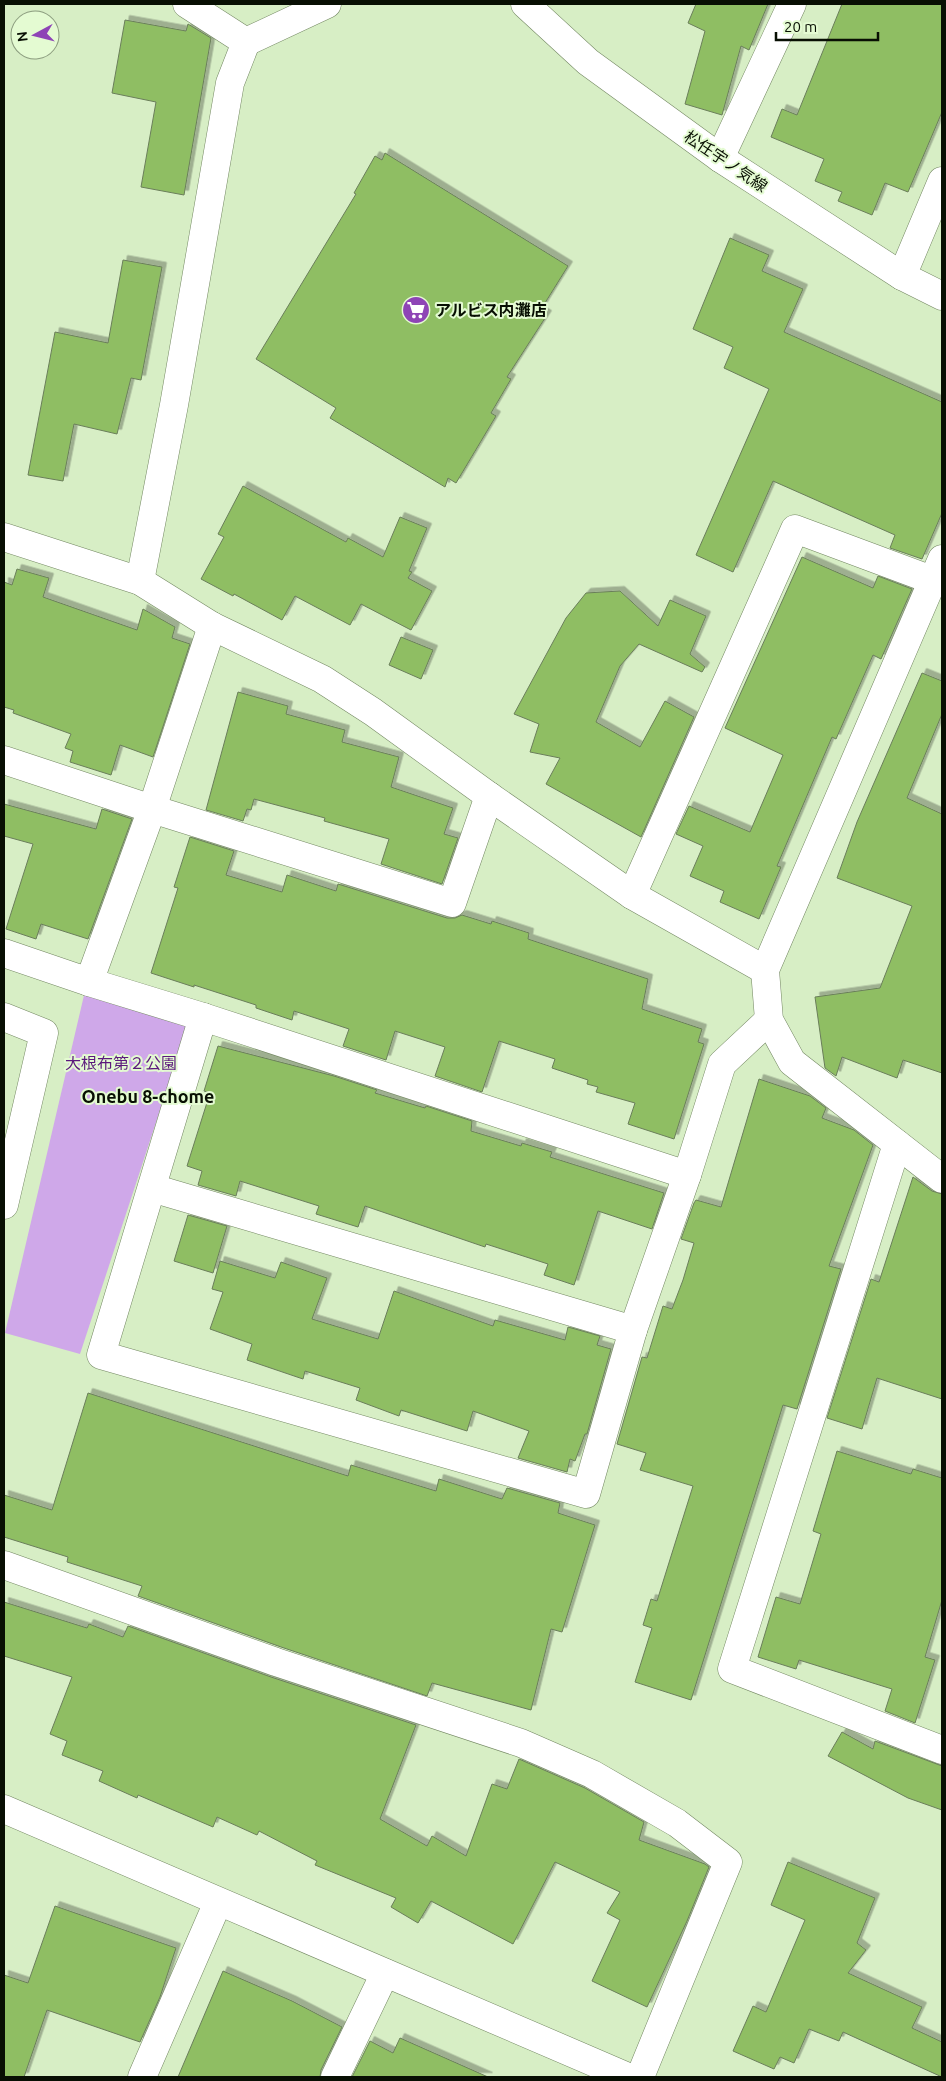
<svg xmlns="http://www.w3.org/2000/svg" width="946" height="2081" font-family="Ubuntu,'Noto Sans JP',sans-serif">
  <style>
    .green { fill: #cfa8e9 }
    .building { fill: #8fbe64; stroke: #6a7e5a; filter: url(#shadow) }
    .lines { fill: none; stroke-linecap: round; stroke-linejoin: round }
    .minor-casing { stroke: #738762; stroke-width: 29 }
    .tertiary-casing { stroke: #738762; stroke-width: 29 }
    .primary-casing { stroke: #738762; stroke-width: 29 }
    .minor { stroke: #fff; stroke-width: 28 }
    .tertiary { stroke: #fff; stroke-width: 28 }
    .primary { stroke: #fff; stroke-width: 28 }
    .labels { text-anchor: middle; stroke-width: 4; stroke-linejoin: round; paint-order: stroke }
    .street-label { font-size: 16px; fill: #080f03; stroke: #e4fbd2 }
    .poi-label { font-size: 16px; font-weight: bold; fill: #080f03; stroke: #e4fbd2; text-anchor: start }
    .park-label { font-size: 16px; fill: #5b197c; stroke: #e4fbd2 }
    .neighbourhood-label { font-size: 18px; font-weight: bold; fill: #080f03; stroke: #e4fbd2 }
  </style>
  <defs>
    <filter id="shadow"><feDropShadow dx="4.5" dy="-4.5" stdDeviation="0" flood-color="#0004"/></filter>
  </defs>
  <rect width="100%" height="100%" fill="#d7eec5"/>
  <polygon class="green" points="85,991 188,1025 80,1354 5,1333"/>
  <g class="building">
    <polygon points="696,4 768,4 749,50 741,46 722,115 685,104 705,31 688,23"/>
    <polygon points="842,4 942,4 942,112 908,192 885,183 872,215 838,201 842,192 815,181 824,159 771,137 782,109 797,115"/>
    <polygon points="125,20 186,31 188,24 211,38 184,195 141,187 156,102 112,93"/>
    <polygon points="385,153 568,266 540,311 547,315 507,377 511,379 491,413 496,416 456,483 448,478 445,487 330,418 336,408 256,359 356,194 354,193 375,156 382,160"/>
    <polygon points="730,238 769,255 762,271 803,289 784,332 942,402 942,513 922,559 890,548 895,535 773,481 733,572 696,555 769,389 724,368 733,347 693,329"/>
    <polygon points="123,260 162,267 141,380 131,378 117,434 74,424 63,481 28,475 55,332 108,343"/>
    <polygon points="243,486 346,542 348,538 383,557 400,517 427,528 409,571 412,572 408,578 432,591 411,630 361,604 350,625 295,596 282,620 234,594 233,596 201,579 224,537 218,534"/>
    <polygon points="802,557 873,588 878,576 912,589 881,659 873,655 836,739 832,737 777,866 781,867 759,919 720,902 724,891 690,876 703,846 676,834 689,806 750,832 783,755 725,728"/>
    <polygon points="17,569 49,578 43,597 137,630 143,609 175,627 172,638 190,644 153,757 120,745 111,775 70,762 73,751 65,748 71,734 13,713 14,710 4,707 4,582 12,585"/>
    <polygon points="620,591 658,626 670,600 706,616 690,654 705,667 702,672 639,644 620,666 596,722 640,747 665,701 694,717 641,837 546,784 560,758 530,752 539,724 514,714 566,618 586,593"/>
    <polygon points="401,637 433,650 421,679 389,665"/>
    <polygon points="922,673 942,681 942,714 907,798 942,814 942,1073 903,1060 897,1078 842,1057 836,1076 825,1068 815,997 880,988 912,906 837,878 857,822"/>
    <polygon points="238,692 288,706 286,714 345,730 342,742 399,757 391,787 453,808 444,834 458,838 442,884 381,864 389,839 324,821 325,818 254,799 251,810 247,809 243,821 206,810"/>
    <polygon points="4,804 96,829 102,809 132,819 88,939 41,924 36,939 6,929 33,844 4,836"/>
    <polygon points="190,837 234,851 226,875 282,892 287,875 336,891 338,884 447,918 455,918 462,915 491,924 492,921 529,933 528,939 648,979 642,1009 702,1029 698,1042 704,1044 674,1139 628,1124 635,1103 596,1092 598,1087 587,1084 588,1080 552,1068 555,1059 499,1041 482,1092 435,1076 445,1047 395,1031 386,1060 343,1046 349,1029 294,1011 292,1020 256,1008 256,1005 194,985 194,987 151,973 178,888 174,887"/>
    <polygon points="218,1046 334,1076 377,1090 375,1093 425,1108 426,1106 472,1121 471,1131 521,1146 522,1143 552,1152 550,1157 664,1193 652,1229 598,1211 574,1285 544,1275 548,1264 486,1244 485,1247 365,1206 358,1227 316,1214 319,1206 240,1181 236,1196 198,1185 202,1171 187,1166 210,1093 204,1091"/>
    <polygon points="759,1079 810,1096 826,1108 822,1118 854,1130 873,1145 829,1266 841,1269 797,1409 783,1405 691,1700 635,1682 652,1628 643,1625 651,1599 657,1601 693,1486 640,1470 646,1453 617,1444 642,1357 647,1358 663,1306 672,1309 683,1280 694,1243 681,1239 694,1203 696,1200 721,1207"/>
    <polygon points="913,1177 932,1191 942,1194 942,1399 877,1378 862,1429 827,1418 871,1279 879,1282"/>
    <polygon points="188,1215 227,1226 213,1273 174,1261"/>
    <polygon points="220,1261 275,1278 281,1262 327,1278 312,1319 378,1339 394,1291 493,1326 495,1320 565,1340 568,1327 600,1336 597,1345 611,1349 587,1434 585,1434 575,1461 570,1459 567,1472 518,1458 529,1431 473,1411 467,1431 401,1410 399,1416 356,1400 360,1388 305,1371 303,1379 247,1360 252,1344 210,1329 223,1292 212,1289"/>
    <polygon points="88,1393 348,1476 351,1465 436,1491 439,1479 502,1499 507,1488 560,1503 558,1513 595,1525 562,1632 551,1629 531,1710 432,1683 427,1696 281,1647 138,1596 142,1586 67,1562 68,1557 4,1537 4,1495 52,1510"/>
    <polygon points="837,1451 911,1474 913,1469 942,1478 942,1600 925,1657 935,1660 915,1723 885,1711 892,1689 799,1660 796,1669 758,1657 776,1597 800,1604 821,1534 813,1531"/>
    <polygon points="4,1602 87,1628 89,1624 123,1637 128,1626 271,1677 416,1725 380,1819 427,1846 432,1836 466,1856 492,1784 507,1789 519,1759 585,1788 644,1822 639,1840 705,1864 709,1867 687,1921 647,2007 592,1981 620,1920 607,1913 620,1892 555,1862 513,1944 431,1901 418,1923 391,1907 396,1898 315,1865 317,1861 259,1831 257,1835 217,1817 213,1827 138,1795 137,1798 99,1781 103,1771 62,1755 67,1741 50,1734 72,1677 4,1656"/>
    <polygon points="842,1732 873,1749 875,1741 942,1766 942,1810 908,1798 828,1756"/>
    <polygon points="788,1862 875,1898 857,1943 866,1950 848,1973 922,2007 912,2028 942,2042 942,2077 843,2032 839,2041 809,2029 794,2063 780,2057 774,2069 733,2051 753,2006 766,2012 805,1920 771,1905"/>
    <polygon points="55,1906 176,1948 160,1997 140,2042 47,2010 24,2077 4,2077 4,1975 28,1983"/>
    <polygon points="223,1971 292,2001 342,2027 321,2070 320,2077 178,2077"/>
    <polygon points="400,2038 488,2077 352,2077 370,2041 393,2053"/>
  </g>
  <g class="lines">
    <g class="minor-casing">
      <g id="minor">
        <polyline points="187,4 246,42 327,4"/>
        <polyline points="720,158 792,4"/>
        <polyline points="902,276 942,181"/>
        <polyline points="4,537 140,581 212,626 322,679 373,712 489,796 632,895 765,970"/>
        <polyline points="942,559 765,970 769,1020 792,1062 942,1179"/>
        <polyline points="140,581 174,405 230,83 246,42"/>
        <polyline points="4,760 152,809 452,903 489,796"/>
        <polyline points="632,895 795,529 932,580"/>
        <polyline points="4,953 89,982 152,809 212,626"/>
        <polyline points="89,982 203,1017 687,1175 722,1064 769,1020"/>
        <polyline points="4,1017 44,1033 4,1205"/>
        <polyline points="203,1017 101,1355 586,1494 633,1330 687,1175"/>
        <polyline points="897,1144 732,1669 942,1750"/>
        <polyline points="152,1188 633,1330"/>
        <polyline points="4,1565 276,1662 521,1743 592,1774 677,1823 728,1862 640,2077"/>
        <polyline points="142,2077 218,1902"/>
        <polyline points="335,2077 385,1973"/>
      </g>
    </g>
    <g class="tertiary-casing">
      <polyline id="tertiary" points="4,1809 628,2077"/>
    </g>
    <g class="primary-casing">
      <polyline id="primary" points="525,4 588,62 720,158 902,276 942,296"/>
    </g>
    <use href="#minor" class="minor"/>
    <use href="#tertiary" class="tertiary"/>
    <use href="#primary" class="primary"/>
  </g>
  <defs>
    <g id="supermarket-disc" transform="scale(1.4375)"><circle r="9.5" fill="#8e44b6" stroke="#e4fbd2"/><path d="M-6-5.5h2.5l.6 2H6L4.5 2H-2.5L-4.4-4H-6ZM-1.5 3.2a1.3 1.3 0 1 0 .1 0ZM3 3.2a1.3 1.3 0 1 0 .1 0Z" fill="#fff"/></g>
  </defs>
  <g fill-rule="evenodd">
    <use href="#supermarket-disc" x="416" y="310"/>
  </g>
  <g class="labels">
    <g class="street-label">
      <text transform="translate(726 161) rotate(34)" y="6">松任宇ノ気線</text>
    </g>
    <g class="poi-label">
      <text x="435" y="316">アルビス内灘店</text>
    </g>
    <g class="park-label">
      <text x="121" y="1069">大根布第２公園</text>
    </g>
    <g class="neighbourhood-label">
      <text x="148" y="1103">Onebu 8-chome</text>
    </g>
  </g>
  <rect width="946" height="2081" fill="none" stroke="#080f03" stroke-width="10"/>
  <g transform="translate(35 35) rotate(263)"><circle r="24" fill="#e4fbd2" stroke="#8c9d7f"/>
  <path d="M0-4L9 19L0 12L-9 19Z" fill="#8e44b6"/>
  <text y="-8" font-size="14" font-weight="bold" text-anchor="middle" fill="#080f03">N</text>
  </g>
  <path d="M776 32v8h102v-8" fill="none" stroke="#080f03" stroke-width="2.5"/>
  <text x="784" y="32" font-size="15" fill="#080f03" stroke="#e4fbd2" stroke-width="4" paint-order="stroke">20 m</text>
</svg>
